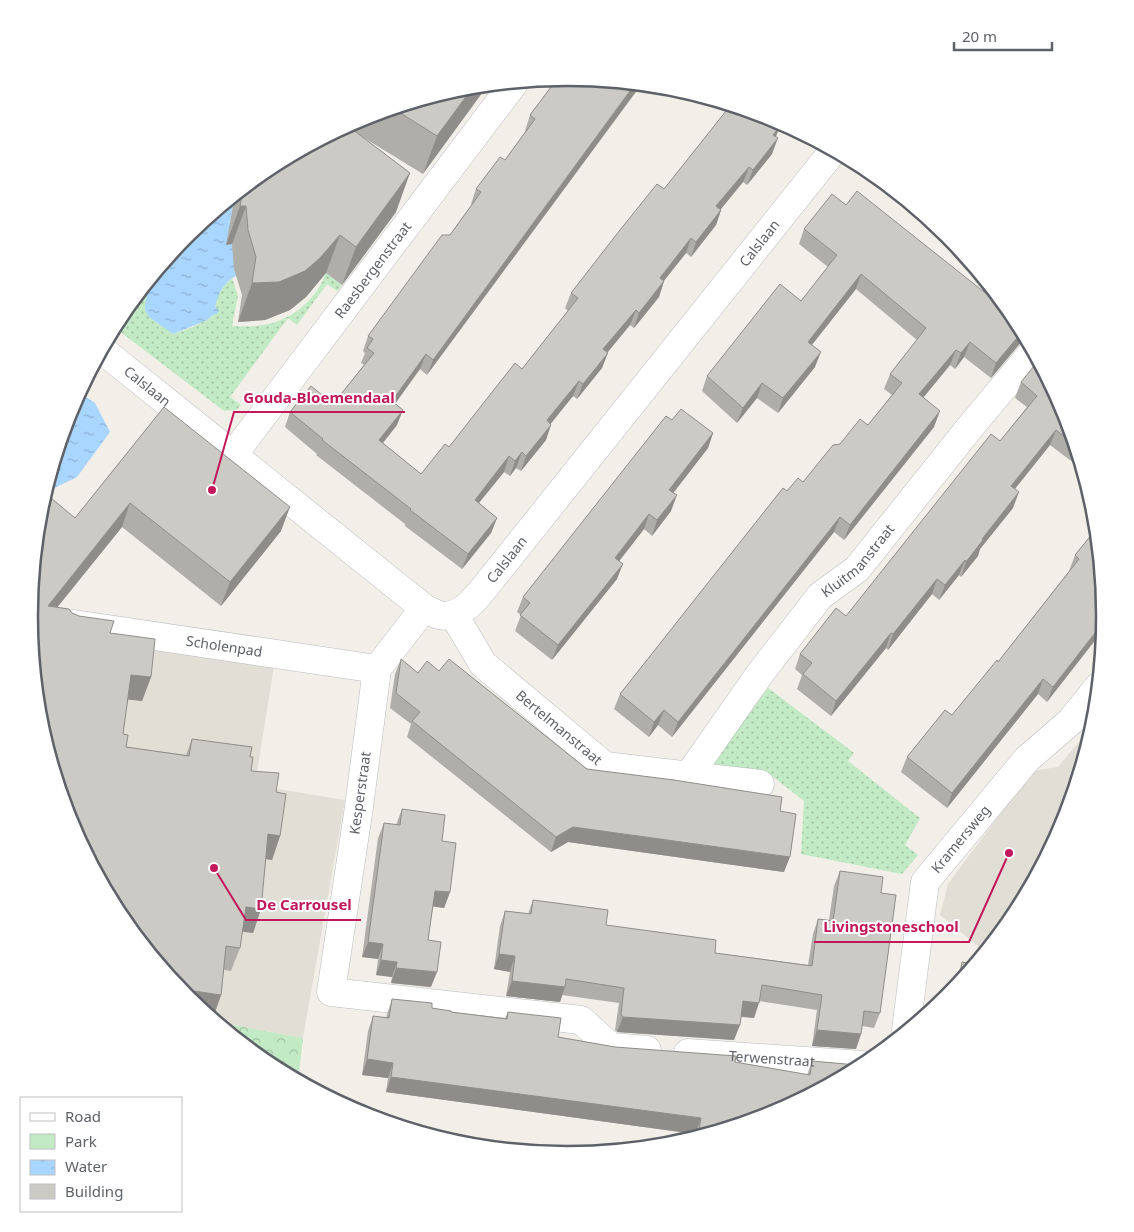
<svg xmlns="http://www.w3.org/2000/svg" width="1134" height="1232" font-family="'Noto Sans',sans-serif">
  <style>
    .education { fill: #e1ded5 }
    .green { fill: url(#green-dots) }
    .forest { fill: url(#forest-crowns) }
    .water { fill: url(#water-ripples) }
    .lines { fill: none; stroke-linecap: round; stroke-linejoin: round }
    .minor-casing { stroke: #b9bcc1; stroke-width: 29 }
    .minor { stroke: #fff; stroke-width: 28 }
    .wall { fill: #afaea9 }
    .shaded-wall { fill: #8f8d89 }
    .building { fill: #cccac4; stroke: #8f8d89 }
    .labels { text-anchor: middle; stroke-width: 4; stroke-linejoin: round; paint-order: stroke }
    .street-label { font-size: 14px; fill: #5e6268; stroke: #fff }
    .rim { fill: none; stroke: #5e6268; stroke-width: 2.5 }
    .leader { fill: none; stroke: #c2185b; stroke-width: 2 }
    .callout-dot { fill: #c2185b; stroke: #fff; stroke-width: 2 }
    .callout-label { font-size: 15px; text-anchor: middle; font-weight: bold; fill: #c2185b; stroke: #fff; stroke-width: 4; stroke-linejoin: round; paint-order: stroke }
  </style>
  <defs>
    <pattern id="green-dots" width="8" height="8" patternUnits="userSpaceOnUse" patternTransform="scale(1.25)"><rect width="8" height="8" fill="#c2eac4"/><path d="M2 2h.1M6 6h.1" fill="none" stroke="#a1c1a3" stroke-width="1.8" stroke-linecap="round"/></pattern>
    <pattern id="forest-crowns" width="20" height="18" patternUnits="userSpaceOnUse" patternTransform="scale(1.25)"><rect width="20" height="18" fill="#c2eac4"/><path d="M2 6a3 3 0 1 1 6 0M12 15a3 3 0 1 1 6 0" fill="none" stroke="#a1c1a3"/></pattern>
    <pattern id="water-ripples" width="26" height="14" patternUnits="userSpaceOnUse" patternTransform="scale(1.25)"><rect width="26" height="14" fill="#a9d6ff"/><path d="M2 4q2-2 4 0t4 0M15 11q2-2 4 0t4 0" fill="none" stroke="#8db1d2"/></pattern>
  </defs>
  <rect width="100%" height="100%" fill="#f1efe7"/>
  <g class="education">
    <polygon points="30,629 274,666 255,785 345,800 303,1038 217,1022 186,996 119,915 70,822 39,721"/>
    <polygon points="1095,722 1064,822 1014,915 985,952 940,915 948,884 1032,771 1058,767"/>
  </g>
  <g class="green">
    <path d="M174 250 172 261C147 276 153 280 145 304L173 334 193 327 213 316C215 312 214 309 215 304 218 294 224 285 232 278L238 296 232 326C242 326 253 327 263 325 291 321 317 299 326 273L342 285 337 291 327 284 297 325 288 318 230 397 241 405 236 410 224 411 114 327 120 317Z"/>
    <polygon points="768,688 854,753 848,761 920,818 905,845 918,855 902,874 801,854 804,801 767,772 709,764"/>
  </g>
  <polygon class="forest" points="217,1022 303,1038 298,1080 268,1063"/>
  <g class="water">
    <path d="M251 182 234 201 230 222 228 221 230 223 236 276C225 281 217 295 215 307L219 310 217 314H215L205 321 173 334 149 317 145 310V304L151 279 160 268 172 261 174 250 187 235Z"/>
    <polygon points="84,396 95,403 110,432 77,477 44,493 70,410"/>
  </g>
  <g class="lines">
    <g class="minor-casing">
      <g id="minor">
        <path id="s1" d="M102 350 424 608C429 611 434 613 439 615 459 620 474 600 485 587L833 151"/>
        <path id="s2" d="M233 455 514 83"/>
        <polyline points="424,608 377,669 359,807 331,992 581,1020 611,1047 647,1050"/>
        <path id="s3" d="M454 615 483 664 605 766 760 784"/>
        <path id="s4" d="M74 624 377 669"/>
        <path id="s5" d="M689 775 759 675 820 596 857 569 971 426 1033 352"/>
        <path id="s6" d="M906 1030 925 882 1027 759 1071 721 1098 687"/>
        <path id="s7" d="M688 1053 863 1065"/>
      </g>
    </g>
    <use href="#minor" class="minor"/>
  </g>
  <g class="wall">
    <polygon points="554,83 427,375 420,369 395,404 397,425 383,443 421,474 449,447 522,369 568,311 565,308 571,293 664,189 773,119 772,120 776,137 772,154 747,185 743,182 721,209 721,210 716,225 691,257 686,253 664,281 659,297 634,328 630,325 607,353 602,368 577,399 573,396 550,424 546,440 521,471 516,468 510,476 504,472 479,503 497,518 491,533 462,569 405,526 405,524 316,455 317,454 285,427 290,412 333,404 364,365 361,363 365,353 363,351 368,336 450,235 472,205 471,204 476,189 505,160 526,131 525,131 530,115"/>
    <polygon points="462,88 423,174 356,133 396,212 342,285 326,273 306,297 290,310 265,320 238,322 242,295 234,269 232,244 226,245 234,200 236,194 268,168 361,119"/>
    <polygon points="846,205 1015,317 1024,335 1022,341 991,378 964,357 955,369 950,365 923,398 934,427 844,540 834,532 672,737 658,725 649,737 614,709 620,694 787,491 803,482 840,444 868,425 892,395 884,389 890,374 917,340 856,289 812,345 815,367 778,413 757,398 737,423 702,391 707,376 801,301 828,267 799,244 804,229"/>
    <polygon points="1021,382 1064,410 1083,470 1050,445 1015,489 1013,508 980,549 978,556 961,577 959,575 939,600 932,594 888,650 886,648 831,716 797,689 802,675 795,669 800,654 846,616 1000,441 1027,407 1015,398"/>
    <polygon points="164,407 281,531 221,606 122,527 57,607 72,613 110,633 151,677 142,701 128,699 123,734 126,747 186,755 192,739 250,757 251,771 276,792 280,836 272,860 266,859 261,909 253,933 242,931 240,948 231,971 224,970 221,995 213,1018 186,996 70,822 39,721 29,616 75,518"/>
    <polygon points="672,420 713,433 708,448 673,493 671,511 652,536 644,529 619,561 617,579 552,660 515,631 521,615 517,612 523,597"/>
    <polygon points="1097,528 1105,616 1047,702 1038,694 947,808 901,772 907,757 952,715 998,662 1069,571 1075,555"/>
    <polygon points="401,659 418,673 439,671 587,769 780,811 784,872 568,842 551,852 407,737 411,724 390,708 395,674"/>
    <polygon points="402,809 442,841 450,892 444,908 433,906 428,940 431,987 391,983 392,977 376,975 378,959 362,957 378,838 384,823 396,825"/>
    <polygon points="840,871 881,893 880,1013 874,1028 862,1026 861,1034 856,1049 812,1046 817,1010 759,1001 754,1018 741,1017 734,1040 617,1032 615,1030 619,1003 562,995 560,1002 506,996 510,972 494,969 500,926 505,911 528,914 533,900 606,925 715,953 808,965 813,934 818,919 829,920 834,886"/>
    <polygon points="962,962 975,964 955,987 957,977"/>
    <polygon points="392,999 432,1008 451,1012 505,1018 508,1012 558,1037 615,1047 735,1062 807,1075 812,1061 857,1065 773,1113 695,1137 695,1134 386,1092 388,1078 362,1075 368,1031 373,1016 386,1018 387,1014"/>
  </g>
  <g class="shaded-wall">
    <polygon points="635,84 641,85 427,375 433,360"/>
    <polygon points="488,85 423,174 437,136 473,87"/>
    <polygon points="780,126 774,142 773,135"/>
    <polygon points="778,138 772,154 747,185 753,170"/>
    <polygon points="749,167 743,182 711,221 716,206"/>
    <polygon points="410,173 396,212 342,285 356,247"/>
    <polygon points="240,206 246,206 232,244 226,245"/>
    <polygon points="721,210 716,225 691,257 696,242"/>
    <polygon points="340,235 326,273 306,297 290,310 265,320 238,322 252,283"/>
    <polygon points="691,238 686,253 654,293 660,278"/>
    <polygon points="861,274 856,289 802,357 808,342"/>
    <polygon points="664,281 659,297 634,328 639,313"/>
    <polygon points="636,310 630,325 597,365 603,349"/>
    <polygon points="1022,332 1024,335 1022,341 991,378 996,363"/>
    <polygon points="970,342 964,357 955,369 961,353"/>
    <polygon points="956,350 950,365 913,410 919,394"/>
    <polygon points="821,352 815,367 778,413 783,398"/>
    <polygon points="608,353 602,368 577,399 583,384"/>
    <polygon points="426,354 420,369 386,416 392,401"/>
    <polygon points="579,381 573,396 541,436 547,420"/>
    <polygon points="762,383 757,398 737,423 743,408"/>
    <polygon points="403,410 397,425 373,455 379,440"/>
    <polygon points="940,411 934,427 844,540 850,525"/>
    <polygon points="551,425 546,440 521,471 526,456"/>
    <polygon points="1056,430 1050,445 1005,501 1011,486"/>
    <polygon points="713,433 708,448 664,505 669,490"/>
    <polygon points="522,452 516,468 510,476 515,461"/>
    <polygon points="509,456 504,472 469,515 475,500"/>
    <polygon points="1019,492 1013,508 980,549 978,556 961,577 966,562 982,539"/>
    <polygon points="677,495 671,511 652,536 657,520"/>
    <polygon points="130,503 122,527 39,630 48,606"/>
    <polygon points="290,507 281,531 221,606 230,582"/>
    <polygon points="649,514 644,529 610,573 615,558"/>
    <polygon points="840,517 834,532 672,737 678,722"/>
    <polygon points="497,518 491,533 462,569 468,554"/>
    <polygon points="965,560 959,575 939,600 945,585"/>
    <polygon points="623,564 617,579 552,660 558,645"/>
    <polygon points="937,579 932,594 888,650 893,634"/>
    <polygon points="1105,620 1104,629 1047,702 1053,687"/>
    <polygon points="891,633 886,648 831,716 836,701"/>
    <polygon points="131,675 151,677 142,701 123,699"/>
    <polygon points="1043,679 1038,694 947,808 952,793"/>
    <polygon points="664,710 658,725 649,737 654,722"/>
    <polygon points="40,724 45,725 43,732"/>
    <polygon points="573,827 790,857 784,872 568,842 551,852 556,837"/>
    <polygon points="268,834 280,836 272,860 259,858"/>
    <polygon points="435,891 450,892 444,908 429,906"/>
    <polygon points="246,907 261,909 253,933 237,931"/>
    <polygon points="368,942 383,944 378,959 362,957"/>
    <polygon points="499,954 515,956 510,972 494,969"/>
    <polygon points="381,960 397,962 392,977 376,975"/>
    <polygon points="396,968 437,972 431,987 391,983"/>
    <polygon points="512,981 565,987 560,1002 506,996"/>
    <polygon points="180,989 221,995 213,1018 186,996"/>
    <polygon points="743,1001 759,1003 754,1018 738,1016"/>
    <polygon points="623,1017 740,1025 734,1040 617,1032"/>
    <polygon points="817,1030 861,1034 856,1049 812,1046"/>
    <polygon points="367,1059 393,1063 388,1078 362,1075"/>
    <polygon points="391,1077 701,1118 695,1134 386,1092"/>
    <polygon points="699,1130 711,1132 697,1136"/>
  </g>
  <g class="building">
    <polygon points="565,78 635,84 433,360 426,354 392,401 403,410 379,440 421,474 445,444 449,447 515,363 522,369 578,298 571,293 620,230 657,184 664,189 730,106 769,117 780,126 773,135 778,138 753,170 749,167 716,206 721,210 696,242 691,238 660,278 664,281 639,313 636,310 603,349 608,353 583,384 579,381 547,420 551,425 526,456 522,452 515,461 509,456 475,500 497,518 468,554 410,510 411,509 322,440 323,439 290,412 311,386 333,404 374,353 367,348 373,339 368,336 442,235 450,235 481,192 476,189 500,157 505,160 535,119 530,115 554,83 559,87"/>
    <polygon points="473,87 437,136 394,109 462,88"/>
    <polygon points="348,126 410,173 356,247 340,235 320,258 305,271 279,282 252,283 256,257 248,230 246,206 240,206 243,189 268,168"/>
    <polygon points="857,191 1013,315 1022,332 996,363 970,342 961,353 956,350 919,394 940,411 850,525 840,517 678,722 664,710 654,722 620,694 783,488 787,491 798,478 803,482 833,445 840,444 860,419 868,425 902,383 890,374 926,328 861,274 808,342 821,352 783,398 762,383 743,408 707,376 780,284 801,301 837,255 804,229 832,194 846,205"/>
    <polygon points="1038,361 1064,410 1075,445 1056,430 1011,486 1019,492 982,539 983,540 966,562 965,560 945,585 937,579 893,634 891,633 836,701 803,674 812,663 800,654 836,608 846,616 991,434 1000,441 1037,396 1021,382"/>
    <polygon points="164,407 290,507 230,582 130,503 48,606 69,609 72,613 79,616 114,621 110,633 155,639 151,677 131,675 123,734 128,735 126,747 189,756 192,739 252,747 250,757 253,757 251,771 279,773 276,792 286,794 280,836 268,834 261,909 246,907 240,948 226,946 221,995 180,989 119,915 70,822 44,736 45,725 40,724 39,721 29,616 39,511 45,493 75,518"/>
    <polygon points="681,409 713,433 669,490 677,495 657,520 649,514 615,558 623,564 558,645 520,615 530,603 523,597 666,416 672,420"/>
    <polygon points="1097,528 1105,616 1105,620 1053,687 1043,679 952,793 907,757 945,710 952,715 997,660 998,662 1079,559 1075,555"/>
    <polygon points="401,659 418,673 427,661 439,671 449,659 587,769 674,780 782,797 780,811 796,814 790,857 573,827 556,837 412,721 420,712 396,693"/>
    <polygon points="402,809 445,815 442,841 456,843 450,892 435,891 428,940 441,942 437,972 396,968 397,962 381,960 383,944 368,942 384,823 400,825"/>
    <polygon points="840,871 883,877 881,893 896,895 880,1013 864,1011 861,1034 817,1030 822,995 762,985 759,1003 743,1001 740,1025 623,1017 621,1014 624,988 566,979 565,987 512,981 515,956 499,954 505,911 531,914 533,900 608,910 606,925 716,940 715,953 812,966 818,919 833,921"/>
    <polygon points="962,962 975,964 959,983"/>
    <polygon points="392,999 432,1003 432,1008 451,1011 451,1012 507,1019 508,1012 561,1018 558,1037 615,1047 736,1056 735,1062 810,1075 812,1061 857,1065 856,1067 859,1067 773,1113 711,1132 699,1130 701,1118 391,1077 393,1063 367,1059 373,1016 389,1018"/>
  </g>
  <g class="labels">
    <g class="street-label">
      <text dy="5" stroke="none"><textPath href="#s1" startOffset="926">Calslaan</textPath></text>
      <text dy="5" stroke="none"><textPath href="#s2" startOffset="232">Raesbergenstraat</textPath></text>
      <text dy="5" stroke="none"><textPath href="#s1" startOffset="58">Calslaan</textPath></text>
      <text dy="5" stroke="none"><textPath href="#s1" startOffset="521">Calslaan</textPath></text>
      <text dy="5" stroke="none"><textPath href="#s5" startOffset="274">Kluitmanstraat</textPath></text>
      <text dy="5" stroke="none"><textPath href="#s4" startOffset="152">Scholenpad</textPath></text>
      <text dy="5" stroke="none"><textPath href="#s3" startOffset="156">Bertelmanstraat</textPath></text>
      <text transform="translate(360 793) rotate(-82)" y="5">Kesperstraat</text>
      <text dy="5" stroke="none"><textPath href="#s6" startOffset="205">Kramersweg</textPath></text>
      <text dy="5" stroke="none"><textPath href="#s7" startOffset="84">Terwenstraat</textPath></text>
    </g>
  </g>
  <path d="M0 0H1134V1232H0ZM567 86H567A529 529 0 0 1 1096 615V617A529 529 0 0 1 567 1146H567A529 529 0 0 1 38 617V615A529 529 0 0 1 567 86Z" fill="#fff" fill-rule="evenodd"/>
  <path class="rim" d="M567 86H567A529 529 0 0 1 1096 615V617A529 529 0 0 1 567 1146H567A529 529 0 0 1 38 617V615A529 529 0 0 1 567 86Z"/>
  <path class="leader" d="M212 490L234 412H405M214 868L246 920H361M1009 853L969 942H814"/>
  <g class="callout-dot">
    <circle cx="212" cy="490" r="5"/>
    <circle cx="214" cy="868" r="5"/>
    <circle cx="1009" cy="853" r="5"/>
  </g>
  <g class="callout-label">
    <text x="319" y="403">Gouda-Bloemendaal</text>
    <text x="304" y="910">De Carrousel</text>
    <text x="891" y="932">Livingstoneschool</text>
  </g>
  <rect x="20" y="1097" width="162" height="115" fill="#ffffff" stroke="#bfc0c3"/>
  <rect x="30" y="1113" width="25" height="8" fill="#ffffff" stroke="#bfc0c3"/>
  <text x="65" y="1122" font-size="15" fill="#5e6268">Road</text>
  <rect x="30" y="1134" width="25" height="15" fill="#c2eac4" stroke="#bfc0c3"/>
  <text x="65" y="1147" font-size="15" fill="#5e6268">Park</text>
  <rect x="30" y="1160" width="25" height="15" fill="url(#water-ripples)" stroke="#bfc0c3"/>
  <text x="65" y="1172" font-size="15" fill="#5e6268">Water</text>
  <rect x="30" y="1184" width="25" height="15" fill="#cccac4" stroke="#bfc0c3"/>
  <text x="65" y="1197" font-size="15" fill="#5e6268">Building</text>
  <path d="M954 42v8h98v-8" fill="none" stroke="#5e6268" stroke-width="2.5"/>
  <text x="962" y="42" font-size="15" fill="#5e6268" stroke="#ffffff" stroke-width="4" paint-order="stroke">20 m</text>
</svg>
